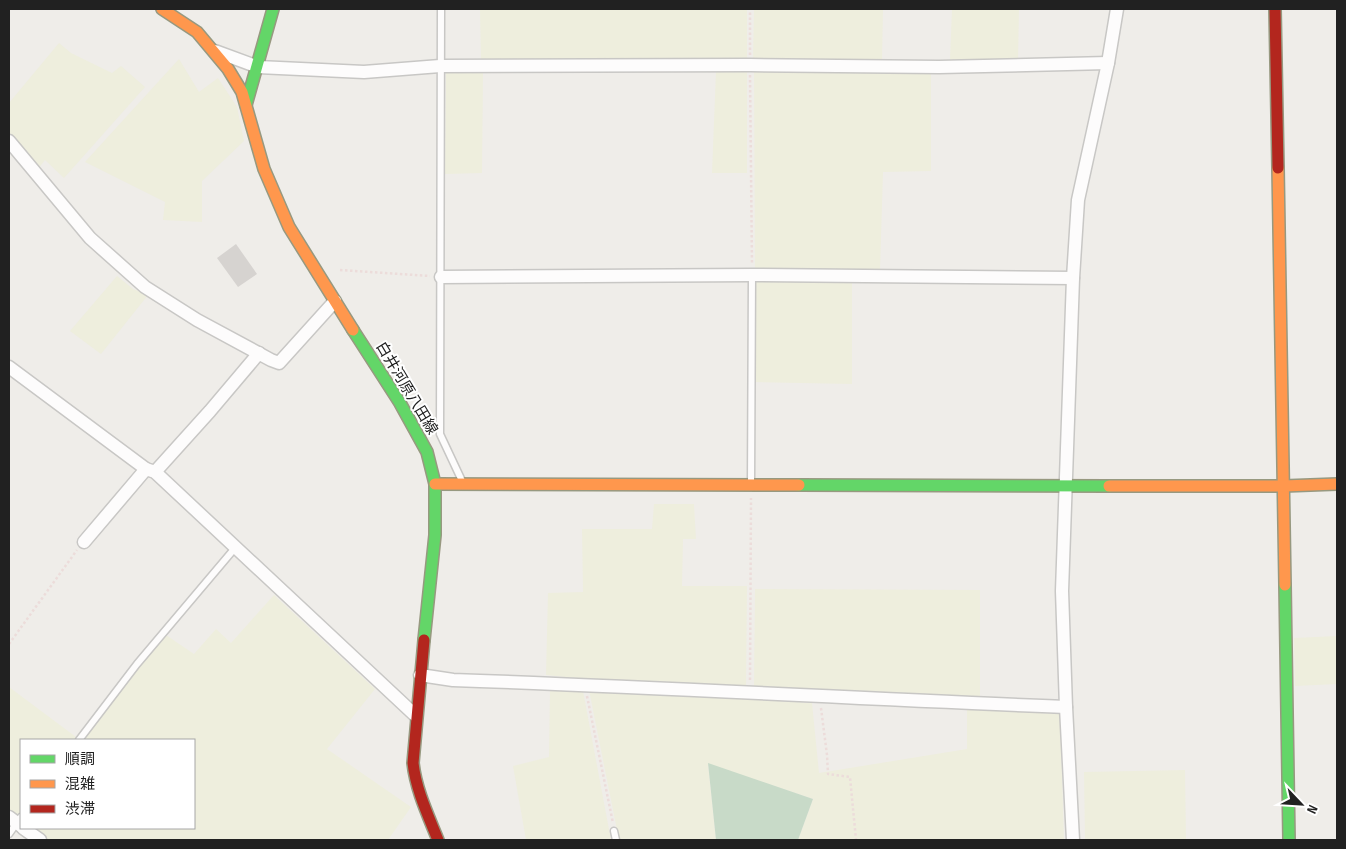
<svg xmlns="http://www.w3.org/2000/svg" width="1346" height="849" font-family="'Sofia Sans Condensed','Noto Sans JP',sans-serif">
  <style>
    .farmland { fill: #eed }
    .cemetery { fill: #c8dac8 }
    .building { fill: #d6d3d0 }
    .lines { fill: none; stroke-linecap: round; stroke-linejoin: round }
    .lane-casing { stroke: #c8c7c5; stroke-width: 9 }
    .street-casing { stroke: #c8c7c5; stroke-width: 15 }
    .fast-casing { stroke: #979980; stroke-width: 14 }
    .slow-casing { stroke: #979980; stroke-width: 14 }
    .jam-casing { stroke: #979980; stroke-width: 14 }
    .path { stroke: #ecdcda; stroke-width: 2.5; stroke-dasharray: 2.5 2.5; stroke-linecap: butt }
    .lane { stroke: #fdfcfc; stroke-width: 6 }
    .street { stroke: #fdfcfc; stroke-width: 12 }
    .fast { stroke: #63d668; stroke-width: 11 }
    .slow { stroke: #ff974d; stroke-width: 11 }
    .jam { stroke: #b3261e; stroke-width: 11 }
    .labels { text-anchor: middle; stroke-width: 4; stroke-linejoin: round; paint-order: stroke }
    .street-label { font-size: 15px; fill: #212121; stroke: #fff }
  </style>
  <rect width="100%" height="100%" fill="#efede9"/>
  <g class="farmland">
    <polygon points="480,9 747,9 747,61 481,61"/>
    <polygon points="754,9 883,9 882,60 753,62"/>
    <polygon points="952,9 1019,9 1018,60 950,60"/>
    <polygon points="59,43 71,53 112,73 121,66 145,87 64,178 45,160 37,170 9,134 9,103"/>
    <polygon points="179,59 199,92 218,78 237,107 244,141 202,181 202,222 163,220 165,202 85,162"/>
    <polygon points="754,69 931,72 931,171 883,172 880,271 755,272"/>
    <polygon points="716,71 747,71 747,173 712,173"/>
    <polygon points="446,72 483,72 482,173 445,174"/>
    <polygon points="117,276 133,289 148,295 101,354 70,331"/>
    <polygon points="755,281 852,283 852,384 754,382"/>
    <polygon points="654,504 694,504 696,539 683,539 682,586 747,586 746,686 584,679 546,675 548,593 583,592 582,529 652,529"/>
    <polygon points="755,589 980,590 980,698 847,693 754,686"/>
    <polygon points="274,595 375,689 327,749 411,807 388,840 49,840 32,828 194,828 194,740 21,740 21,820 9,810 9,687 80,740 163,633 194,654 216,629 231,643"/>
    <polygon points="1337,636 1337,684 1295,686 1294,638"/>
    <polygon points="550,689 583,691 611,840 526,840 513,766 549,757"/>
    <polygon points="589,690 812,703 819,773 967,749 967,709 1060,714 1064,840 798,840 813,799 708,764 716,840 619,840"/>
    <polygon points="1185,770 1186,840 1085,840 1084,772"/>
  </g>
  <polygon class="cemetery" points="708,763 813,799 798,840 716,840"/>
  <polygon class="building" points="236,244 257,274 238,287 217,258"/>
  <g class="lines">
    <g class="lane-casing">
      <g id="lane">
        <polyline points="441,9 440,434 463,483"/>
        <polyline points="751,484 752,275"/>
        <polyline points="79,740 137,664 235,548"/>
        <polyline points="614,831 616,840"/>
        <polyline points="9,834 21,817"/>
      </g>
    </g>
    <g class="street-casing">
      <g id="street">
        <polyline points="215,51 258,67 364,72 440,66 750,65 939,67 1108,63"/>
        <polyline points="9,141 90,238 145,287 197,320 271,360 279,363 335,301"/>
        <polyline points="441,277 752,275 1073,278"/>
        <polyline points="9,367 146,469 155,472 416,716"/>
        <polyline points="155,472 210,411 259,353"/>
        <polyline points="84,542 146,469"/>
        <path d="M420 675 453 680C657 687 862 699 1066 707"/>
        <polyline points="9,817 21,826"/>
        <polyline points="23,828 40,840"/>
        <polyline points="1073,840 1066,707 1062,591 1073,278 1078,200 1108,63 1117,9"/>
      </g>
    </g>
    <g class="fast-casing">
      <g id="fast">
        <polyline points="246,105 273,9"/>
        <polyline points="353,330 400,403 427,452 435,484 435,535 424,640"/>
        <polyline points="799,485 1109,486"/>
        <polyline points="1285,585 1289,840"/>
      </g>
    </g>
    <g class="slow-casing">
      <g id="slow">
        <polyline points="162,9 197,32 228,69 242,92 264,169 289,227 353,330"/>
        <polyline points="1278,168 1285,585"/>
        <polyline points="435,484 799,485"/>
        <polyline points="1109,486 1284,486 1337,484"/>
      </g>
    </g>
    <g class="jam-casing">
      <g id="jam">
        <polyline points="1275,9 1278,168"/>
        <path d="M424 640 413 763C416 790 428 815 438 840"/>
      </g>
    </g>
    <g class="path">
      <polyline points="750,55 750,9"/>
      <polyline points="750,75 752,265"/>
      <polyline points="340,270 430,276"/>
      <polyline points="9,644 77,550"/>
      <polyline points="750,680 751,498"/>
      <polyline points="587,696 613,823"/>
      <polyline points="821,708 827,755 828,774 850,777 856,840"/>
    </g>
    <use href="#lane" class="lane"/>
    <use href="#street" class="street"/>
    <use href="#fast" class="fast"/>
    <use href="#slow" class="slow"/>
    <use href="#jam" class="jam"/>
  </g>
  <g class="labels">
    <g class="street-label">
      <text transform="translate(407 388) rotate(59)" y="5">白井河原八田線</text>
    </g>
  </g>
  <rect width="1346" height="849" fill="none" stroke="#212121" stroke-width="20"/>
  <rect x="20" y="739" width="175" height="90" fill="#ffffff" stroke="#a6a6a6"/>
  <rect x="30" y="755" width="25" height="8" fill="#63d668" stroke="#a6a6a6"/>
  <text x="65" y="764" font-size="15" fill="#212121">順調</text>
  <rect x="30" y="780" width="25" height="8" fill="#ff974d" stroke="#a6a6a6"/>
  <text x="65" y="789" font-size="15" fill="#212121">混雑</text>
  <rect x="30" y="805" width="25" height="8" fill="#b3261e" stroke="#a6a6a6"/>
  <text x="65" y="814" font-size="15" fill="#212121">渋滞</text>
  <g transform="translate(1301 804) rotate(115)" stroke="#ffffff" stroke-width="4" paint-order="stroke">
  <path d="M0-4L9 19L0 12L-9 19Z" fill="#212121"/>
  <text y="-8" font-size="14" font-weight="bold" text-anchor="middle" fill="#212121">N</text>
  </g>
</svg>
